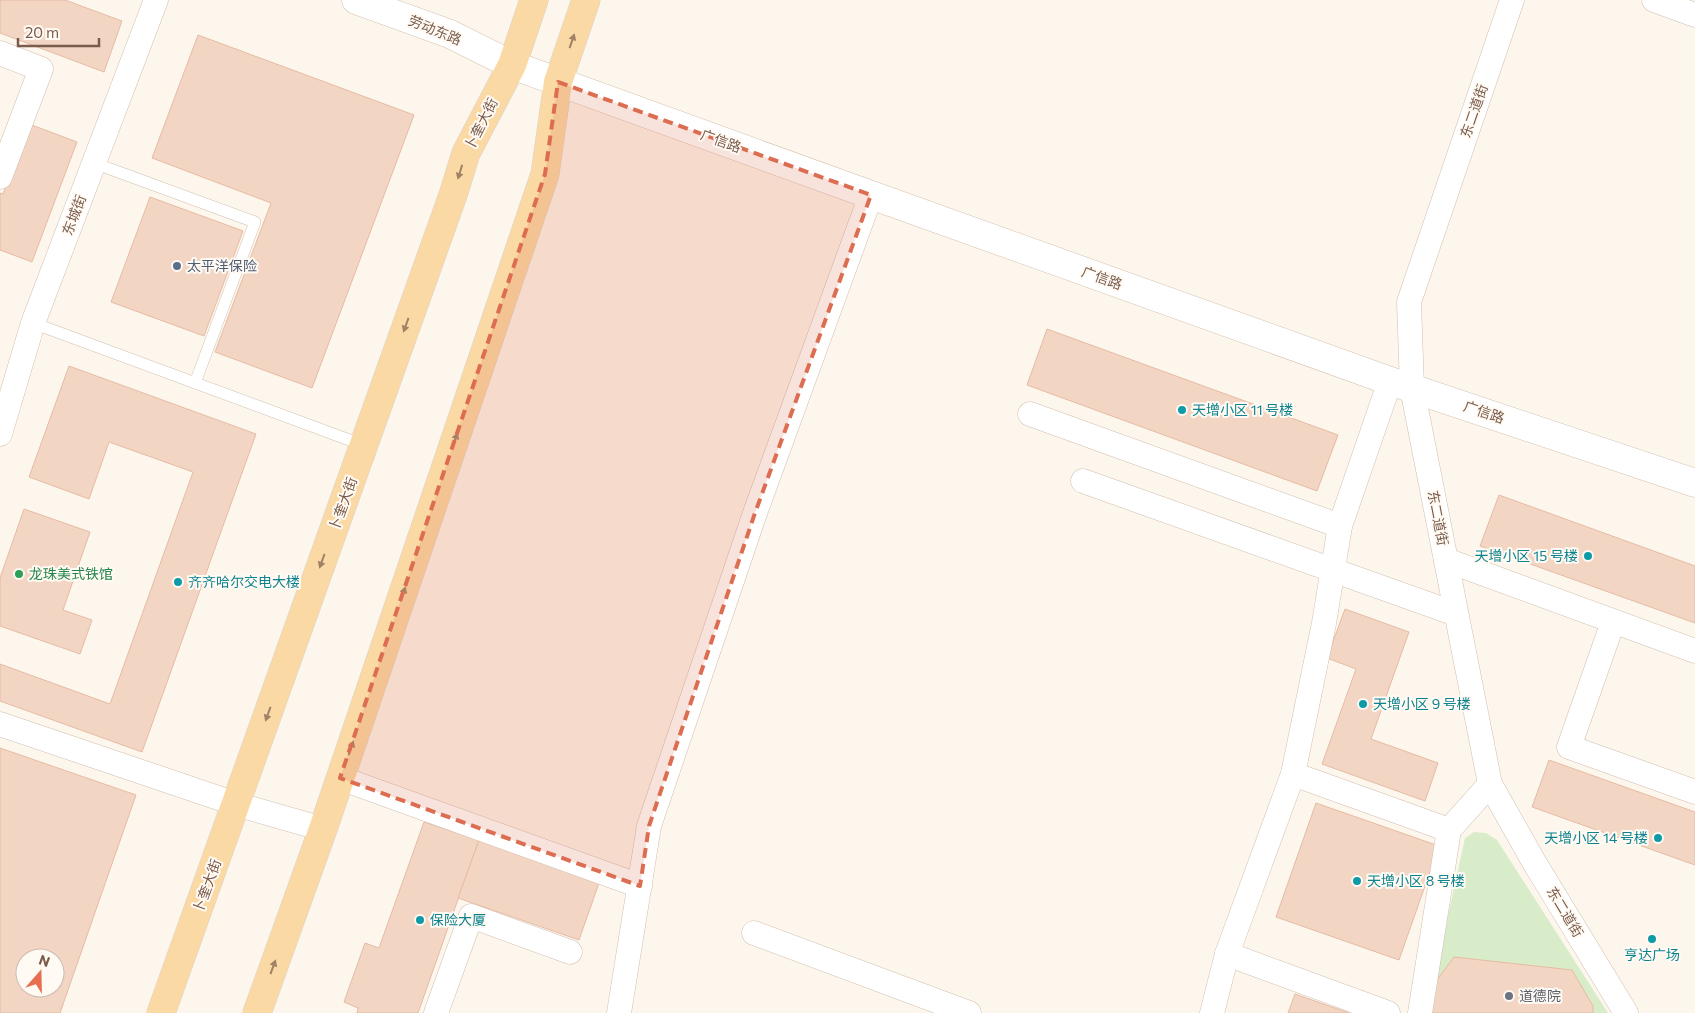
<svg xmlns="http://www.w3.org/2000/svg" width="1695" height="1013" font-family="Commissioner,'Noto Sans SC',sans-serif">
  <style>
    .green { fill: #d8ecc9 }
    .building { fill: #f3d5c3; stroke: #e6bba3; fill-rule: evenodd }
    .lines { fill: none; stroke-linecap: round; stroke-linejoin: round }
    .lane-casing { stroke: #d1beb0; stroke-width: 12 }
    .street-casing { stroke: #d1beb0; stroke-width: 25 }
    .secondary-casing { stroke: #d6c0b0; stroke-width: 29 }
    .primary-casing { stroke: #dad1cd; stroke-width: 29 }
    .lane { stroke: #fff; stroke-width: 11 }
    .street { stroke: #fff; stroke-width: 24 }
    .secondary { stroke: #fff; stroke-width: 28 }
    .primary { stroke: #fbd9a5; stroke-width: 28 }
    .oneway { fill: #a18267 }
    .marked { fill: #dc6d51; fill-opacity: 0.2; stroke: #dc6d51; stroke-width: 4; stroke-dasharray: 10 6; stroke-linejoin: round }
    .service-dot { fill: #5c6f8a; stroke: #fffaf3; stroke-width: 2 }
    .culture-dot { fill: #0f9aa8; stroke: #fffaf3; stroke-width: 2 }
    .leisure-dot { fill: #2e9e5b; stroke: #fffaf3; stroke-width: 2 }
    .worship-dot { fill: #6b7280; stroke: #fffaf3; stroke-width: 2 }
    .labels { text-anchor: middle; stroke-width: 4; stroke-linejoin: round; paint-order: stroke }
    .street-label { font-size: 14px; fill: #7a5c4d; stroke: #fffaf3 }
    .service-label { font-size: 14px; fill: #4e5e75; stroke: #fffaf3; text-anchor: start }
    .culture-label { font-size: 14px; fill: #0d838f; stroke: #fffaf3; text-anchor: start }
    .leisure-label { font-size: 14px; fill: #27864d; stroke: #fffaf3; text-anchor: start }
    .worship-label { font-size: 14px; fill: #5b616d; stroke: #fffaf3; text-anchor: start }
  </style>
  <rect width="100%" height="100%" fill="#fdf6ec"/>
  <polygon class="green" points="1474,832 1486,833 1497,840 1608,1013 1429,1013 1433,985 1465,838"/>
  <g class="building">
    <polygon points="0,0 65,0 122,21 104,72 0,33"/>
    <polygon points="198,35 414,115 312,388 215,352 271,203 152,158"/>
    <polygon points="29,124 77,142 32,262 0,250 0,193 3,194"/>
    <polygon points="150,197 243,231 204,336 111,302"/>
    <polygon points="1047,329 1338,435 1317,491 1027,385"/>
    <polygon points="69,366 256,434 142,752 0,701 0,664 110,704 193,472 109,442 89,499 29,477"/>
    <polygon points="1499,495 1695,566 1695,623 1480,546"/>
    <polygon points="24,509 90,532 63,610 92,620 80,654 0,626 0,578"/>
    <polygon points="1345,609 1409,632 1371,739 1438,763 1425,801 1322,764 1356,669 1327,658"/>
    <path d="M0 748 136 795 60 1013H0ZM25 958H55V988H25Z"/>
    <polygon points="1549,760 1695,812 1695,865 1532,807"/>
    <polygon points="1316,803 1439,846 1399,960 1276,917"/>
    <polygon points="424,822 479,840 418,1013 357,1013 358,1008 344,1002 365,943 379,948"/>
    <polygon points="479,840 599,883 579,940 458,898"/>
    <polygon points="1454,957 1572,970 1593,1006 1593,1013 1429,1013 1433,985"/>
    <polygon points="1295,994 1349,1013 1288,1013"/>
  </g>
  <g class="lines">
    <g class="lane-casing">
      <g id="lane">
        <polyline points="94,163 255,222 195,383"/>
        <polyline points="33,323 363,445"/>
      </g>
    </g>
    <g class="street-casing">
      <g id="street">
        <polyline points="1512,0 1409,302 1412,388 1490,784 1534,862 1626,1013"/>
        <polyline points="1654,0 1695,15"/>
        <polyline points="0,53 41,69 0,177"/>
        <polyline points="1030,414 1340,526"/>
        <polyline points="0,434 33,323 156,0"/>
        <polyline points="1083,481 1456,614"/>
        <polyline points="1446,560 1695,651"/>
        <polyline points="1613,622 1569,747 1695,792"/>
        <polyline points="0,724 236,804 323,829"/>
        <polyline points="1293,774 1324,623 1340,526 1390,381"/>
        <polyline points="340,778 640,886"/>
        <polyline points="754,933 969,1013"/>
        <polyline points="1227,954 1388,1013"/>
        <polyline points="436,1013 471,916 570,952"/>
        <polyline points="619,1013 649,826 755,513 871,195"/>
        <polyline points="1212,1013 1227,954 1293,774 1449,830"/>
        <polyline points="1420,1013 1449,830 1490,784"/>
      </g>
    </g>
    <g class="secondary-casing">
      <polyline id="secondary" points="356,0 450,34 512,65 871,195 1390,381 1695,483"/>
    </g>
    <g class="primary-casing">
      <g id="primary">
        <polyline points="161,1013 453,195 466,153 512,65 534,0"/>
        <polyline points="257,1013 323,829 545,174 558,82 586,0"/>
      </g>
    </g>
    <use href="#lane" class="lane"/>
    <use href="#street" class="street"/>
    <use href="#secondary" class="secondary"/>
    <use href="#primary" class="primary"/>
  </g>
  <defs><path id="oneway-solid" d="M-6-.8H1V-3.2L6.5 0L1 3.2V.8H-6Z" transform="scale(1.25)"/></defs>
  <g class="oneway">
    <use href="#oneway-solid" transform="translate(572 41) rotate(-71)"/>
    <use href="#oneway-solid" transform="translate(460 172) rotate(107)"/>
    <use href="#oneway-solid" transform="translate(406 325) rotate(110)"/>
    <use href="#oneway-solid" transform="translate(455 440) rotate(-71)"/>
    <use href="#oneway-solid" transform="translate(322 561) rotate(110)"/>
    <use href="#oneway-solid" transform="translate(403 594) rotate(-71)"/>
    <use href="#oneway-solid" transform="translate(268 714) rotate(110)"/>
    <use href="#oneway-solid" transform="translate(351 748) rotate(-71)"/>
    <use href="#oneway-solid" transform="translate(273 967) rotate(-70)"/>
  </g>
  <path class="marked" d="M558 82 871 195 755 513 649 826 640 886 340 778 545 174Z"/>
  <circle class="service-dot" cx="177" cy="266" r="5"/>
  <g class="culture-dot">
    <circle cx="1182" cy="410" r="5"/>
    <circle cx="1588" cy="556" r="5"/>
    <circle cx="178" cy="582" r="5"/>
    <circle cx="1363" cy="704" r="5"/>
    <circle cx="1658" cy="838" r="5"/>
    <circle cx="1357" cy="881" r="5"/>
    <circle cx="420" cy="920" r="5"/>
    <circle cx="1652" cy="939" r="5"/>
  </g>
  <circle class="leisure-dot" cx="19" cy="574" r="5"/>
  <circle class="worship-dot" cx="1509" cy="996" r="5"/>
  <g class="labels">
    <g class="street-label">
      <text transform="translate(435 30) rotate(22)" y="5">劳动东路</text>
      <text transform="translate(1474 111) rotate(-71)" y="5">东二道街</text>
      <text transform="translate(481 124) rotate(-63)" y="5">卜奎大街</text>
      <text transform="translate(721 141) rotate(20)" y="5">广信路</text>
      <text transform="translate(74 215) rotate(-69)" y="5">东城街</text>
      <text transform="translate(1102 278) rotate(20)" y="5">广信路</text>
      <text transform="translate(1484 412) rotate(19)" y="5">广信路</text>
      <text transform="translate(343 504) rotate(-70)" y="5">卜奎大街</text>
      <text transform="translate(1438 518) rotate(79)" y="5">东二道街</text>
      <text transform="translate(207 886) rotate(-70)" y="5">卜奎大街</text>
      <text transform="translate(1565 912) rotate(59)" y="5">东二道街</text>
    </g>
    <g class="service-label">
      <text x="187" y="271">太平洋保险</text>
    </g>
    <g class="culture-label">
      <text x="1192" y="415">天增小区 11 号楼</text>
      <text x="1578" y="561" text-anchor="end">天增小区 15 号楼</text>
      <text x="188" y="587">齐齐哈尔交电大楼</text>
      <text x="1373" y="709">天增小区 9 号楼</text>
      <text x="1648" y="843" text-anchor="end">天增小区 14 号楼</text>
      <text x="1367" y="886">天增小区 8 号楼</text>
      <text x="430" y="925">保险大厦</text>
      <text x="1652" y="960" text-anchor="middle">亨达广场</text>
    </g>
    <g class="leisure-label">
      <text x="29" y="579">龙珠美式铁馆</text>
    </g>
    <g class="worship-label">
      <text x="1519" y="1001">道德院</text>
    </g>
  </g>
  <g transform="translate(40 973) rotate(20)"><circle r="24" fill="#fffaf3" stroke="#cabbb1"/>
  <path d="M0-4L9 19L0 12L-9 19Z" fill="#e76f51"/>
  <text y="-8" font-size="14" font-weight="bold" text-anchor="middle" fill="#7a5c4d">N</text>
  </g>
  <path d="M18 38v8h81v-8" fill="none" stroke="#7a5c4d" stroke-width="2.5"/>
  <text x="25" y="38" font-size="15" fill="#7a5c4d" stroke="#fffaf3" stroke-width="4" paint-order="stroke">20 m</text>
</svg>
